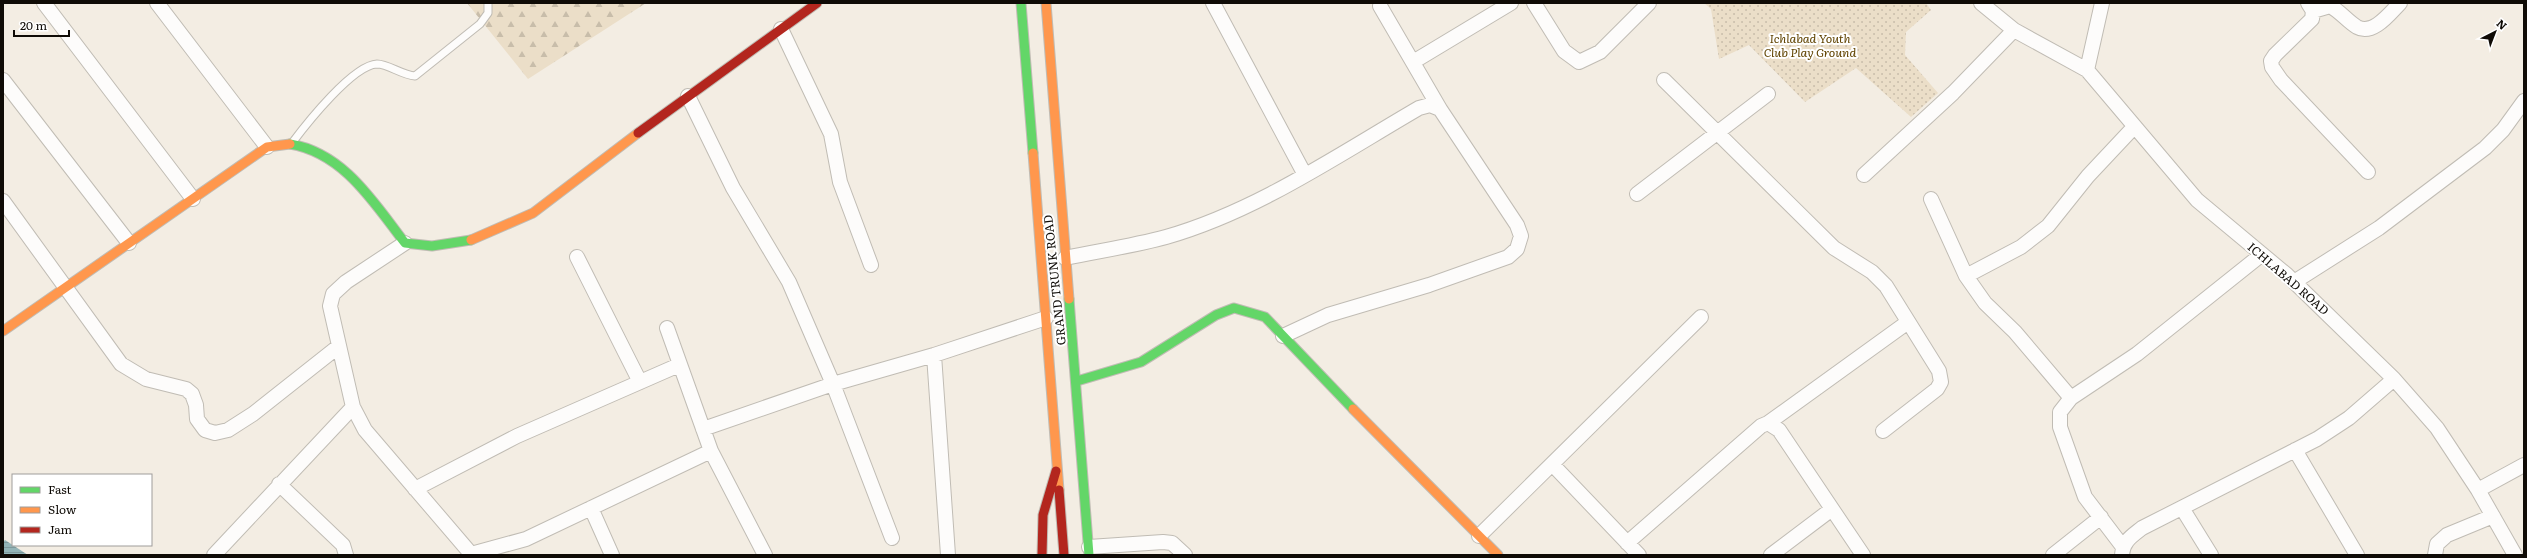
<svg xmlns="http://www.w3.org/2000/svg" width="2527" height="558" font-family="Literata,serif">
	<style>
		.forest { fill: url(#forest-firs) }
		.park { fill: url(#park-dots) }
		.water { fill: url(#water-rules) }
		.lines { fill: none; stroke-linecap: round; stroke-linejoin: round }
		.lane-casing { stroke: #c0bcb4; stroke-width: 9 }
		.street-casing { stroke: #c0bcb4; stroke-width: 16 }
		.fast-casing { stroke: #c0bcb4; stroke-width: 11 }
		.slow-casing { stroke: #c0bcb4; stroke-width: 11 }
		.jam-casing { stroke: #c0bcb4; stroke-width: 11 }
		.lane { stroke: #fdfcfb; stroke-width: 7 }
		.street { stroke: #fdfcfb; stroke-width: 14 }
		.fast { stroke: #63d668; stroke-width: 9 }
		.slow { stroke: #ff974d; stroke-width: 9 }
		.jam { stroke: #b3261e; stroke-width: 9 }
		.labels { text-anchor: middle; stroke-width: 4; stroke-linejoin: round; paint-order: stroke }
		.park-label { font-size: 12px; font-style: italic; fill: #604300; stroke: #fff }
		.street-label { font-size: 12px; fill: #0f0b06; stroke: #fff }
	</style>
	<defs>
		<pattern id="forest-firs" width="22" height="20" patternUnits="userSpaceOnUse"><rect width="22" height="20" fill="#ebdec8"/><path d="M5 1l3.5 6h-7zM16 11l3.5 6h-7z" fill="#c8bdaa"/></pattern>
		<pattern id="park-dots" width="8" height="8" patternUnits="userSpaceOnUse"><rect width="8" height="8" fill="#ebdec8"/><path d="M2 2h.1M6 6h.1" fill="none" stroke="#c8bdaa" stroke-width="1.8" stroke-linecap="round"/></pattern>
		<pattern id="water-rules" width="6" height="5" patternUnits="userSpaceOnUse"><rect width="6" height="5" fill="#93b4b7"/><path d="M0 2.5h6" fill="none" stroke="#7e999c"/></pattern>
	</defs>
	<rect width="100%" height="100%" fill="#f3ede3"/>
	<!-- forest -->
	<path class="forest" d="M467,3H646L528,79Z"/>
	<!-- park -->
	<path class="park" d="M1704,3H1926L1931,10L1906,32L1905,55L1938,93L1911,117L1856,68L1805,102L1749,45L1719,59L1711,9Z"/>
	<!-- water -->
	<path class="water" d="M5,540L28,555H3V542Z"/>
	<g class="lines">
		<!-- lane casing -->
		<g class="lane-casing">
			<path id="lane" d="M292,143C307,123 353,65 377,64C388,64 402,75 415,76L480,24L488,13V3"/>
		</g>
		<!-- street casing -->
		<g class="street-casing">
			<path id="street" d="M44,3L193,199
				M157,3L267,147
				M1213,3L1305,175
				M1534,3L1564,51L1579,62L1600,52L1649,3
				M1981,3L2014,30L2087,70
				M2102,3L2087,70L2197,200L2287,275L2394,379L2437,428L2478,490L2515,555
				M2308,3L2313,11L2312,19L2275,55L2271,61L2272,67L2281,80L2368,172
				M1380,6L1440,109
				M2313,11L2330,6C2340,11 2347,21 2357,27C2373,36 2390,13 2400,3
				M781,29L831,134L840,182L871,265
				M1413,62L1511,3
				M3,80L129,243
				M1664,80L1834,248L1872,272L1886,286L1939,371L1941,382L1937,389L1883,431
				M688,96L733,188L789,282L833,384L892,538
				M1864,175L1953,93L2014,30
				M1637,194L1768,94
				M1931,199L1966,276L1985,303L2015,332L2071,398
				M3,201L121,364L146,379L186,389L192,394L196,405L197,419L205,430L215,433L228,430L253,414L339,346
				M405,243L346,282L333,294L330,306L353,407L365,430L472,555
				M577,257L640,382
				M1065,258C1098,251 1133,246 1166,237C1257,211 1338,155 1419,108L1430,105L1440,109L1517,225L1521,236L1517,249L1508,257L1429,285L1328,315L1283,336
				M1966,276L2021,247L2048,226L2088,176L2134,127
				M2294,282L2379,228L2485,148L2503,130L2524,101
				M667,328L711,451L765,555
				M934,355L948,555
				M1768,423L1908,322
				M703,429L833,384L934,355L1046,318
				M2295,450L2357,555
				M1552,464L1639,555
				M279,484L343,545L346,555
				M415,489L517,436L679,365
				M2478,490L2524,465
				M591,508L612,555
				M2182,508L2211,555
				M1479,536L1701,317
				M1627,543L1761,426L1768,423L1779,430L1863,555
				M1089,547L1163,542L1172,543L1185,555
				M2123,547L2085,497L2060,427V412L2071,398L2137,354L2261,255
				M471,554L526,539L711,451
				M214,555L353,407
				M1771,555L1832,509
				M2053,555L2101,517
				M2122,555C2123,541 2132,536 2142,528L2317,439L2349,418L2394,379
				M2435,555L2437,544L2447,535L2493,516"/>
		</g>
		<!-- fast casing -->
		<g class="fast-casing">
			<path id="fast" d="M1021,3L1033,153
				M290,144C344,153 374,203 405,243L432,246L471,240
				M1069,299L1089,555
				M1077,381L1141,362L1216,315L1234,308L1265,317L1353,409"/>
		</g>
		<!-- slow casing -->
		<g class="slow-casing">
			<path id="slow" d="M1046,3L1069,299
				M1033,153L1059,490
				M471,240L533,213L638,133
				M3,331L267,147L290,144
				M1353,409L1498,555"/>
		</g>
		<!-- jam casing -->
		<g class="jam-casing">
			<path id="jam" d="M638,133L817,3
				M1059,490L1064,555
				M1042,555L1043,515L1056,471"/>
		</g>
		<!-- lane -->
		<use href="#lane" class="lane"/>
		<!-- street -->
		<use href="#street" class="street"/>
		<!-- fast -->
		<use href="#fast" class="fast"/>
		<!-- slow -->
		<use href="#slow" class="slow"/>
		<!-- jam -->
		<use href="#jam" class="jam"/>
	</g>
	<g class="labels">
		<!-- park labels -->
		<g class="park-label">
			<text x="1810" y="43">Ichlabad Youth<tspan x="1810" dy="14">Club Play Ground</tspan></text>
		</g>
		<!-- street labels -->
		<g class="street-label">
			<text transform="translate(2288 279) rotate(41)" y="4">ICHLABAD ROAD</text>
			<text transform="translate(1055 280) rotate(-96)" y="4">GRAND TRUNK ROAD</text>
		</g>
	</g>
	<!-- border -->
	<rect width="2527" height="558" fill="none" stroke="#0f0b06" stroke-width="8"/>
	<!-- legend -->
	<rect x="12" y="474" width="140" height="72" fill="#ffffff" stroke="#9f9d9b"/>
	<rect x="20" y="487" width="20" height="6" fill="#63d668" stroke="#9f9d9b"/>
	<text x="48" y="494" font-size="12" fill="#0f0b06">Fast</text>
	<rect x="20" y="507" width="20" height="6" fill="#ff974d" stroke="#9f9d9b"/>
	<text x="48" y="514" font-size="12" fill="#0f0b06">Slow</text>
	<rect x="20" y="527" width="20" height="6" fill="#b3261e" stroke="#9f9d9b"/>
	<text x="48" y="534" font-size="12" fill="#0f0b06">Jam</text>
	<!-- north arrow -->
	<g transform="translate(2495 32) rotate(42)" stroke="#ffffff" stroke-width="3" paint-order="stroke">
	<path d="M0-3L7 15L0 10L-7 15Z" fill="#0f0b06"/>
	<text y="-6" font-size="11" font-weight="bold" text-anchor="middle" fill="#0f0b06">N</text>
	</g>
	<!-- scale -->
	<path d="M14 30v6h55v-6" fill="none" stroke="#0f0b06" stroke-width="2"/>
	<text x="20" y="30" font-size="12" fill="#0f0b06" stroke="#ffffff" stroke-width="3" paint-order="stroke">20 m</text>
</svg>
